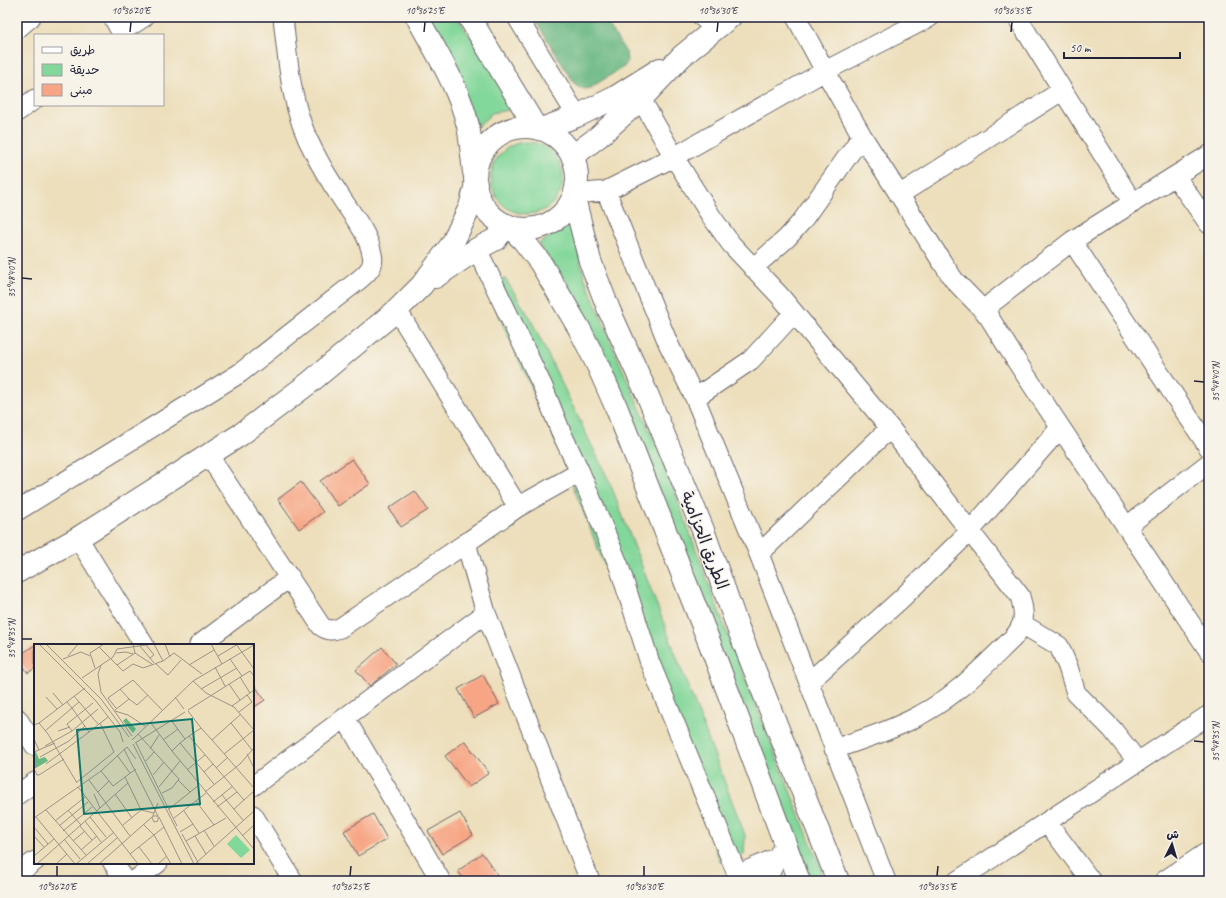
<svg xmlns="http://www.w3.org/2000/svg" width="1226" height="898" font-family="Caveat,'Playpen Sans Arabic',sans-serif">
	<style>
		.green { fill: #82d79a; stroke: #527c6a }
		.forest { fill: #69b882; stroke: #466d5e }
		.building { fill: #f7a584 }
		.lines { fill: none; stroke-linecap: round; stroke-linejoin: round }
		.minor-casing { stroke: #696468; stroke-width: 21 }
		.tertiary-casing { stroke: #696468; stroke-width: 24 }
		.secondary-casing { stroke: #696468; stroke-width: 24 }
		.trunk-casing { stroke: #696468; stroke-width: 24 }
		.minor { stroke: #fff; stroke-width: 19 }
		.tertiary { stroke: #fff; stroke-width: 22 }
		.secondary { stroke: #fff; stroke-width: 22 }
		.trunk { stroke: #fff; stroke-width: 22 }
		.ticks { fill: none; stroke: #22223b; stroke-width: 1.5 }
		.labels { text-anchor: middle; stroke-width: 3; stroke-linejoin: round; paint-order: stroke }
		.street-label { font-size: 17px; fill: #22223b; stroke: #f7f3e8 }
		.inset-road { fill: none; stroke: #9c9388; stroke-width: 1 }
		.view { fill: #0f766e; fill-opacity: 0.15; stroke: #0f766e; stroke-width: 2 }
		.inset-edge { fill: none; stroke: #22223b; stroke-width: 2 }
		.neatline { fill: none; stroke: #22223b; stroke-width: 1.5 }
		.ticks-label { font-size: 10px; text-anchor: middle; fill: #22223b }
	</style>
	<rect width="100%" height="100%" fill="#f7f3e8"/>
	<filter id="ink" filterUnits="userSpaceOnUse"><feTurbulence type="fractalNoise" baseFrequency=".025" numOctaves="2"/><feDisplacementMap in="SourceGraphic" scale="8" xChannelSelector="R" yChannelSelector="G"/><feConvolveMatrix kernelMatrix="1 2 1 2 8 2 1 2 1" color-interpolation-filters="sRGB"/></filter>
	<filter id="wash" filterUnits="userSpaceOnUse"><feTurbulence type="fractalNoise" baseFrequency=".012" numOctaves="4" result="noise"/><feDisplacementMap in="SourceGraphic" scale="16" xChannelSelector="R" yChannelSelector="G"/><feGaussianBlur stdDeviation="0.9" result="paint"/><feColorMatrix in="noise" values="0 0 0 0 0 0 0 0 0 0 0 0 0 0 0 0 0 1.4 0 .05"/><feComposite in="paint" operator="in"/></filter>
	<g filter="url(#wash)">
		<rect width="100%" height="100%" fill="#eddfbc"/>
		<!-- green -->
		<path class="green" d="M427,17H457L518,108L492,113L477,127Z
			M491 178a36 36 0 1 1 72 0a36 36 0 1 1-72 0Z
			M571,224L584,276L615,352L662,458L727,633L826,881H812L605,361L569,286L538,244Z
			M478,269L506,280L529,316L610,483L745,835L744,855L720,861L643,661L551,431Z"/>
		<!-- forest -->
		<path class="forest" d="M533,17H603L626,52L627,62L625,66L590,88C583,90 580,88 574,83Z"/>
		<g id="blocks">
			<!-- building -->
			<path class="building" d="M352,459L370,484L338,506L320,481Z
				M301,482L323,512L299,529L278,499Z
				M415,491L428,510L401,527L389,508Z
				M35,645V668L28,673L17,657Z
				M382,647L396,664L370,686L356,670Z
				M483,675L499,704L474,718L458,689Z
				M253,683L265,700L253,708Z
				M465,741L489,773L469,787L445,756Z
				M460,813L473,835L442,854L428,831Z
				M373,814L387,839L358,856L344,831Z
				M482,853L497,874L487,881H465L458,871Z"/>
		</g>
	</g>
	<g filter="url(#ink)">
		<use href="#blocks" fill-opacity="0" stroke="#696468" stroke-width="1"/>
		<g class="lines">
			<!-- minor casing -->
			<g class="minor-casing">
				<path id="minor" d="M113,17L121,32L144,17
					M517,17L577,116
					M702,17L716,28
					M796,17L825,71L862,136L942,262L954,280L984,311
					M1017,17L1133,203
					M17,29L31,17
					M641,99L674,157L711,216L731,244L780,296L890,428L1020,596C1025,614 1026,624 1012,639C984,666 955,697 920,715C893,730 863,739 834,749
					M17,112L35,99
					M1209,155L1175,176L1209,224
					M1175,176L1072,241L1209,448
					M606,191L668,343L695,398L759,554L886,881
					M575,194L606,191L674,157L825,71L930,17
					M899,195L1063,90
					M1072,241L993,302L984,311L989,317L1017,362L1209,651
					M477,249L543,387L561,432L580,472L619,566L650,663L740,881
					M753,268L787,238L802,221L862,136
					M397,310L518,507
					M695,398L751,360L794,313
					M209,456L321,626C328,631 332,631 340,628L466,543
					M580,472L518,507L466,543L486,613L590,881
					M17,511L240,373L360,279C368,272 375,266 372,254C368,233 353,216 342,199C332,184 322,168 314,152C291,110 288,63 283,17
					M1126,527L1209,463
					M78,538L144,645
					M759,554L890,428
					M1022,624L1059,646L1068,667L1076,693L1112,729L1138,762
					M199,645L290,577
					M809,682L901,599L970,531L1060,428
					M17,718L35,746
					M345,718L441,881
					M253,786L486,613
					M17,795L35,782
					M253,815L293,881
					M1047,822L1091,881
					M113,863L126,881
					M1191,863L1202,881
					M17,874L35,861
					M737,875L778,857
					M134,881L158,863
					M766,881L780,852
					M957,881L1209,715
					M1164,881L1209,851"/>
			</g>
			<!-- tertiary casing -->
			<g class="tertiary-casing">
				<path id="tertiary" d="M435,277L477,249L496,239L507,225
					M17,572L78,538L240,435L309,383L397,310L422,285L452,244L470,207L476,184"/>
			</g>
			<!-- secondary casing -->
			<g class="secondary-casing">
				<path id="secondary" d="M541,129L577,116L614,98L660,69
					M573,156L598,137L641,99L682,56L730,17"/>
			</g>
			<!-- trunk casing -->
			<g class="trunk-casing">
				<path id="trunk" d="M417,17C436,52 459,87 468,126C471,141 472,157 474,172
					M469,17L536,128
					M475 178a51 51 0 1 1 102 0a51 51 0 1 1-102 0Z
					M574,198L590,261L609,310L647,394L703,530L738,628L838,881
					M510,227L523,240L540,262L580,330L598,366L617,409L710,644L799,881"/>
			</g>
			<!-- minor -->
			<use href="#minor" class="minor"/>
			<!-- tertiary -->
			<use href="#tertiary" class="tertiary"/>
			<!-- secondary -->
			<use href="#secondary" class="secondary"/>
			<!-- trunk -->
			<use href="#trunk" class="trunk"/>
		</g>
	</g>
	<!-- ticks -->
	<path class="ticks" d="M130,32L131,22M424,32L425,22M717,32L718,22M1011,32L1012,22M22,278L32,279M1194,381L1204,382M22,639H32M1194,741L1204,742M57,876V866M350,876L351,866M644,876V866M937,876L938,866"/>
	<g class="labels">
		<!-- street labels -->
		<g class="street-label">
			<text transform="translate(705 540) rotate(69)" y="6">الطريق الحزامية</text>
		</g>
	</g>
	<!-- overview -->
	<g transform="translate(34 644)">
		<rect width="220" height="220" fill="#eddfbc"/>
		<path d="M202,191L216,206L207,214L193,200Z" fill="#82d79a"/>
		<path d="M92,74L102,85L99,89L89,77ZM2,108L5,115L11,113L14,117L0,125V109Z" fill="#69b882"/>
		<path class="inset-road" d="M5,0L62,57L86,88L89,98M12,0L67,55L95,93M99,0L101,9L118,20M120,0L129,17M131,0L136,13M177,0L188,20M202,0L220,25M112,1L120,11L116,14M106,2L120,19M65,3L89,27L99,20L109,24L129,17L140,9L168,30M82,9L92,8L99,10M34,12L44,0M184,12L204,0M29,15L47,8L56,12M196,15L208,32M122,20L134,31L147,16M67,21L64,30L67,48L98,92M83,21L101,9M155,21L180,6M181,23L191,42M61,24L56,9L70,0M206,33L216,49M48,34L79,13L83,5L119,0M159,37L172,49L200,63L220,86M195,40L206,56M167,45L203,24M19,49L29,61M40,52L64,80M12,53L23,65M141,53L150,65M95,55L103,61L114,51M45,58L38,64L55,88L74,73M198,62L220,46M82,64L74,54L99,36L128,66M81,66L95,55L86,45M154,66L216,27L220,32M81,67L94,71L111,82M154,67L167,84M205,68L218,58L213,51M207,70L178,96L220,144M137,76L151,95M5,79L51,44M117,79L138,107M197,79L218,106M0,81L5,79L14,90L43,139M11,87L38,64L33,58M24,87L36,83M38,87L33,80L59,59M104,90L145,135L138,144L128,149M155,92L146,99L180,140M0,95L5,106M98,96L159,37L220,1M129,96L144,85M178,96L167,84L155,92L210,156M101,99L151,68M102,99L143,182M146,99L138,107L220,205M99,100L160,220M11,102L38,87L64,65M93,103L102,115M90,105L124,172M116,105L125,91M0,108L21,99M190,110L220,86M213,110L220,124M83,111L96,129M6,113L35,97L51,82M112,117L120,108M12,120L55,88M182,124L193,114M0,125L3,131H5L30,115M153,126L171,111M67,127L79,142L91,133M170,128L179,120M119,131L130,118M55,136L96,192M144,136L156,148M43,138L80,108L66,79M44,143L104,220M125,143L146,117M64,148L75,137M171,148L206,120L220,104M60,150L66,164M81,150L98,174M188,151L209,176M162,157L180,181M179,158L199,142M183,163L203,148M135,165L165,141M200,165L220,147M12,166L52,211M34,166L47,181M107,166L120,169M150,167L165,189M119,172H124V177L120,178L118,174L124,159M2,173L41,220M56,173L72,193M125,173L148,220M0,174L67,127L93,103M140,174L172,149M21,177L51,153M51,177L67,198M89,181L107,166L91,133L102,125M110,181L120,191L137,220M25,182L54,158M46,182L58,196M0,183L14,200M170,186L180,202M29,187L58,163M146,188L159,180M148,190L165,220M0,192L10,203M161,192L172,210M208,192L220,181M30,195L46,215M39,197L51,187M152,197L192,174M105,203L118,220M47,206L63,192M96,210L130,183M0,212L20,195M162,219L220,167M3,220L94,139M22,220L33,210M42,220L79,189M53,220L83,194M65,220L118,173M124,220L133,212"/>
		<path class="view" d="M158,75L166,160L50,170L43,86Z"/>
		<rect width="220" height="220" class="inset-edge"/>
	</g>
	<!-- margin -->
	<rect width="1226" height="898" fill="none" stroke="#f7f3e8" stroke-width="44"/>
	<!-- legend -->
	<rect x="34" y="34" width="130" height="72" fill="#f7f3e8" stroke="#a29fa3"/>
	<rect x="42" y="47" width="20" height="6" fill="#ffffff" stroke="#a29fa3"/>
	<text x="70" y="54" font-size="12" fill="#22223b">طريق</text>
	<rect x="42" y="64" width="20" height="12" fill="#82d79a" stroke="#a29fa3"/>
	<text x="70" y="74" font-size="12" fill="#22223b">حديقة</text>
	<rect x="42" y="84" width="20" height="12" fill="#f7a584" stroke="#a29fa3"/>
	<text x="70" y="94" font-size="12" fill="#22223b">مبنى</text>
	<!-- north arrow -->
	<g transform="translate(1172 844) rotate(5)" stroke="#f7f3e8" stroke-width="3" paint-order="stroke">
	<path d="M0-3L7 15L0 10L-7 15Z" fill="#22223b"/>
	<text y="-6" font-size="11" font-weight="bold" text-anchor="middle" fill="#22223b">ش</text>
	</g>
	<!-- scale -->
	<path d="M1064 52v6h116v-6" fill="none" stroke="#22223b" stroke-width="2"/>
	<text x="1070" y="52" font-size="12" fill="#22223b" stroke="#f7f3e8" stroke-width="3" paint-order="stroke">50 m</text>
	<rect x="22" y="22" width="1182" height="854" class="neatline"/>
	<g class="ticks-label">
		<text x="131" y="14">10°36'20"E</text>
		<text x="425" y="14">10°36'25"E</text>
		<text x="718" y="14">10°36'30"E</text>
		<text x="1012" y="14">10°36'35"E</text>
		<text transform="translate(11 278) rotate(-90)" y="4">35°48'40"N</text>
		<text transform="translate(1215 382) rotate(-90)" y="4">35°48'40"N</text>
		<text transform="translate(11 639) rotate(-90)" y="4">35°48'35"N</text>
		<text transform="translate(1215 742) rotate(-90)" y="4">35°48'35"N</text>
		<text x="57" y="890">10°36'20"E</text>
		<text x="350" y="890">10°36'25"E</text>
		<text x="644" y="890">10°36'30"E</text>
		<text x="937" y="890">10°36'35"E</text>
	</g>
</svg>
